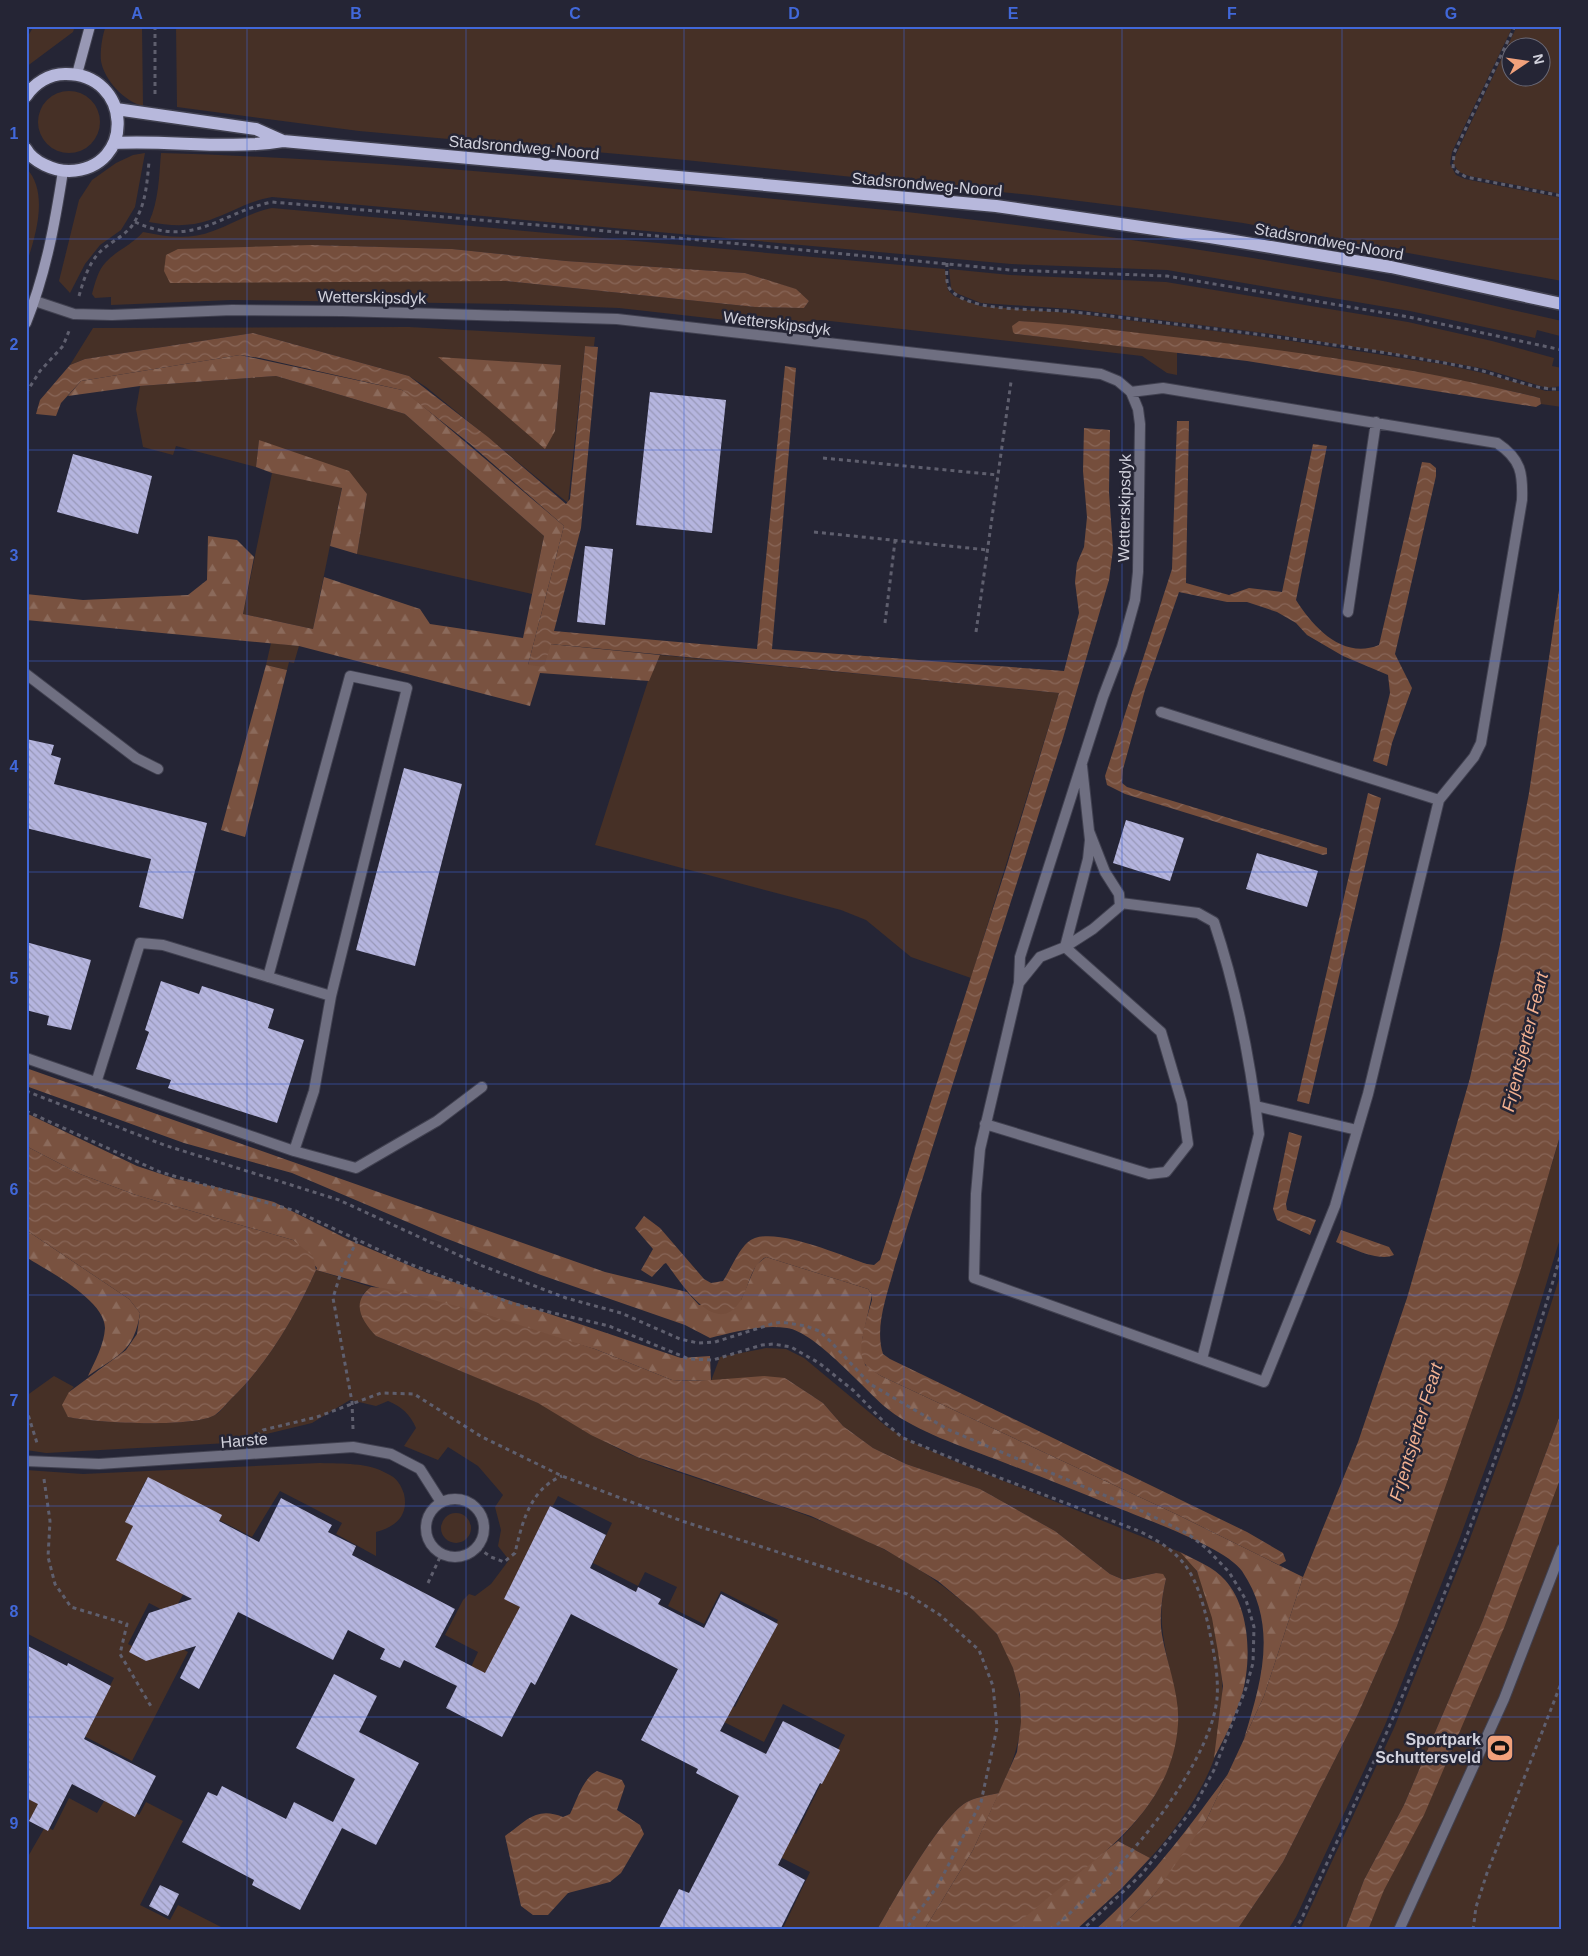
<svg xmlns="http://www.w3.org/2000/svg" width="1588" height="1956" font-family="Arial,sans-serif">
	<style>
		.grass { fill: #463026; fill-rule: evenodd }
		.forest { fill: url(#forest-firs) }
		.water { fill: url(#water-waves) }
		.building { fill: url(#building-back-hatch) }
		.lines { fill: none; stroke-linecap: round; stroke-linejoin: round }
		.lane-casing { stroke: #414150; stroke-width: 12 }
		.street-casing { stroke: #414150; stroke-width: 12 }
		.secondary-casing { stroke: #414150; stroke-width: 12 }
		.primary-casing { stroke: #414150; stroke-width: 15 }
		.path { stroke: #5f5f6e; stroke-width: 3; stroke-dasharray: 4 4; stroke-linecap: butt }
		.lane { stroke: #6f6f81; stroke-width: 10 }
		.street { stroke: #6f6f81; stroke-width: 10 }
		.secondary { stroke: #9898b4; stroke-width: 10 }
		.primary { stroke: #b7b8dc; stroke-width: 12 }
		.grid { fill: none; stroke: #4168d9; stroke-width: 1; stroke-opacity: 0.55 }
		.labels { text-anchor: middle; stroke-width: 5; stroke-linejoin: round; paint-order: stroke }
		.street-label { font-size: 16px; fill: #d1d1dc; stroke: #252535 }
		.poi-label { font-size: 16px; font-weight: bold; fill: #d1d1dc; stroke: #252535; text-anchor: end }
		.water-label { font-size: 18px; font-style: italic; fill: #f3b191; stroke: #252535 }
		.neatline { fill: none; stroke: #4168d9; stroke-width: 2 }
		.grid-label { font-size: 16px; text-anchor: middle; font-weight: bold; fill: #4168d9 }
	</style>
	<defs>
		<pattern id="forest-firs" width="22" height="20" patternUnits="userSpaceOnUse" patternTransform="scale(1.25)"><rect width="22" height="20" fill="#795240"/><path d="M5 1l3.5 6h-7zM16 11l3.5 6h-7z" fill="#8b6a5b"/></pattern>
		<pattern id="water-waves" width="16" height="10" patternUnits="userSpaceOnUse" patternTransform="scale(1.25)"><rect width="16" height="10" fill="#754e3c"/><path d="M0 5q4-4 8 0t8 0" fill="none" stroke="#886658"/></pattern>
		<pattern id="building-back-hatch" width="6" height="6" patternUnits="userSpaceOnUse" patternTransform="scale(1.25)"><rect width="6" height="6" fill="#b5b5df"/><path d="M-1 5l2 2M0 0l6 6M5-1l2 2" fill="none" stroke="#9898b8"/></pattern>
	</defs>
	<rect width="100%" height="100%" fill="#252535"/>
	<!-- grass -->
	<path class="grass" d="M34,26H75L73,32L26,67V39Z
		M106,26H142L143,106C125,102 104,80 101,61C100,52 102,35 106,26Z
		M176,26H1513L1452,152L1450,164L1456,175L1465,179L1562,198V281L1243,223L1144,209L1031,195L675,159L359,131L177,107Z
		M1517,26H1562V194L1469,176L1459,172L1453,163L1456,154ZM1510,48H1540V78H1510Z
		M38 122a31 31 0 1 1 62 0a31 31 0 1 1-62 0Z
		M145,153L135,207L121,230L100,245L85,264L70,293L59,281L79,200L92,180L116,163L133,155Z
		M161,153C410,160 659,188 907,212C1052,229 1197,247 1340,273C1415,286 1488,305 1562,321L1560,336L1537,330L1535,338L1410,311L1167,270L1011,264L272,197C249,201 232,212 210,220C190,227 170,226 149,222C159,200 159,176 161,153Z
		M26,168C50,192 35,238 26,265Z
		M272,208L945,269L948,290L954,296L980,306L1071,313L1272,338L1442,364L1483,373L1546,391H1562V407L1541,404L1540,398C1488,385 1436,376 1383,367C1266,347 1148,334 1029,322L1019,321L1015,334L1177,352V375L1167,373L1142,356L821,320L771,325L619,308L511,304L231,300L111,305V297L95,298L92,294C95,283 98,270 106,262C117,250 132,245 143,232C167,237 190,240 213,231C233,224 251,212 272,208ZM311,245L452,249L566,261L745,273L795,289L809,301L804,308L755,307L505,281L393,280Z
		M949,269L1010,275L1166,282L1408,322L1492,341L1554,358L1552,366L1562,368V386L1547,388L1485,369L1442,361L1273,334L1071,309L981,303L956,293L951,288Z
		M409,327L595,337L594,346H585L568,503L426,387L409,376L253,333L85,359L70,365L93,328ZM439,358L561,365L555,431Z
		M276,376L405,414L544,536L532,594L357,554L367,494L259,440L256,467L176,446L173,455L143,447L136,409L140,386Z
		M272,473L342,487L313,629L243,614Z
		M271,643L299,646L294,663L289,662L287,670L266,665Z
		M660,655L1059,693L971,978L911,957L866,920L841,910L595,845L648,681Z
		M1562,1129V1232L1513,1393L1459,1540L1385,1725L1296,1917L1288,1930H1237L1283,1862L1358,1714L1397,1626L1552,1164Z
		M1562,1269V1410L1483,1620L1404,1805L1364,1880L1345,1930H1300L1394,1728L1468,1544L1522,1397Z
		M316,1270L371,1287L363,1294L376,1336C429,1359 483,1379 536,1402C572,1418 602,1444 639,1458C747,1499 867,1522 958,1598C971,1608 986,1619 996,1633C1013,1655 1023,1696 1021,1723C1019,1749 1009,1770 999,1793C990,1795 978,1797 969,1801C942,1813 893,1902 877,1930H782L810,1872L760,1847L772,1823L796,1834L845,1735L783,1704L764,1742L712,1716L720,1700L735,1707L778,1620L721,1591L704,1624L668,1606L677,1587L645,1572L638,1586L593,1563L612,1523L558,1496L509,1593L524,1601L487,1676L471,1667L478,1652L445,1635L463,1600L469,1594L475,1596L491,1584L509,1560L498,1546L501,1530L495,1507L503,1495L478,1466L448,1447L438,1460L404,1446L416,1428C410,1414 402,1407 388,1401L376,1406L350,1400L312,1423L229,1443L46,1453L26,1450V1396L54,1376L74,1387L69,1392L68,1417C94,1423 194,1428 215,1415C221,1412 226,1404 231,1399C268,1363 295,1317 316,1270Z
		M766,1348L786,1349L804,1358L887,1427L912,1442L952,1460L1180,1552C1185,1558 1194,1565 1197,1572C1221,1617 1231,1711 1214,1759C1203,1791 1173,1834 1150,1858L1118,1841C1160,1798 1185,1754 1174,1692C1167,1650 1155,1623 1166,1579L1156,1573L1124,1580L1110,1574L1055,1531L980,1489L906,1464L873,1448L843,1426L823,1403L785,1378L711,1381L720,1357Z
		M1562,1441V1930H1355Z
		M320,1463C343,1464 367,1462 388,1474C397,1478 401,1485 404,1494C409,1516 395,1527 376,1532V1556L336,1534L342,1523L280,1491L252,1537L145,1482L129,1514L145,1523L187,1587L172,1615L149,1603L128,1644L148,1655L158,1636L188,1652L132,1761L84,1736L114,1678L26,1633V1470L83,1474Z
		M441 1528a15 15 0 1 1 30 0a15 15 0 1 1-30 0Z
		M26,1790L43,1798L26,1829Z
		M69,1798L97,1813L106,1798L139,1815L146,1802L183,1821L140,1905L170,1920L178,1905L221,1927L220,1930H26V1860L45,1827L53,1830Z"/>
	<!-- forest -->
	<path class="forest" d="M240,355L402,390L411,396L564,526L528,665L550,644L660,655L649,681L540,673L530,706L299,646L26,620V594L83,600L188,595L207,580L208,536L237,540L254,557L243,614L313,629L324,577L420,609L430,624L523,638L544,536L405,414L276,376L140,386L68,396L81,381Z
		M438,357L561,365L555,431L545,449Z
		M259,440L349,471L367,494L357,554L330,546L342,488L272,473L256,467Z
		M266,665L287,670L245,837L221,830Z
		M26,1068L605,1272L687,1292L699,1305L741,1300L756,1265L766,1257L868,1289L872,1295L862,1340L865,1365L881,1376L1178,1515L1303,1577L1264,1696L1244,1739C1261,1682 1279,1626 1242,1571C1224,1546 1141,1518 1111,1505C1072,1489 1034,1474 995,1459C963,1447 916,1431 889,1410C865,1391 816,1332 787,1328C762,1324 735,1332 710,1338L685,1325L541,1275L445,1238L292,1173L184,1143L26,1086Z
		M26,1113L137,1166L176,1179L216,1187L274,1202L347,1239L427,1273L681,1358L710,1356L711,1381L672,1380L595,1349L316,1270L317,1268L293,1240L136,1195L80,1174L26,1146Z
		M26,1230L129,1299L140,1313C134,1352 118,1355 88,1376C95,1361 104,1345 105,1328C105,1300 48,1271 26,1257Z
		M1180,1552C1195,1560 1214,1567 1225,1580C1251,1609 1252,1663 1241,1698C1234,1719 1224,1739 1214,1758L1223,1686L1218,1652L1212,1618L1197,1571Z
		M1228,1774L1206,1821L1183,1857L1153,1896L1117,1930H1095C1147,1884 1187,1830 1228,1774Z
		M999,1793L973,1850L924,1930H877C893,1902 942,1813 969,1801C978,1797 990,1795 999,1793Z
		M1118,1841L1150,1858L1121,1889L1076,1930H1006Z"/>
	<!-- water -->
	<path class="water" d="M311,245L452,249L566,261L745,273L796,289L809,301L804,308L755,307L505,281L170,283L164,271L166,255L178,249Z
		M1019,321C1082,325 1145,334 1208,341C1319,355 1431,371 1540,398L1541,404L1536,407L1247,361L1015,334L1013,332L1012,326Z
		M253,333L409,376L488,437L566,504L570,499L585,346L598,347L581,528L554,631L757,649L785,366L796,368L772,649L1064,671L1079,613L1075,582L1077,563L1084,547L1087,517L1083,471L1084,428L1110,430L1109,492L1113,549L1109,580L1063,738L895,1265C888,1293 874,1326 883,1354L890,1359L1247,1532L1283,1553L1286,1561L1279,1565L1178,1515L881,1376C876,1373 868,1369 865,1364C855,1351 868,1315 872,1300V1295L868,1289L766,1257C750,1266 750,1285 741,1300C716,1341 681,1282 666,1263L664,1264L652,1277L641,1270L653,1249L635,1228L644,1216L660,1228L704,1279L711,1283L723,1281C731,1269 737,1252 748,1242C769,1223 842,1256 867,1264L874,1265L880,1260L1007,865L1059,693L551,644L544,667L528,665L564,526L469,443L402,390L260,358L240,355L81,381L61,403L56,416L36,414L40,400L70,365L85,359Z
		M1177,421H1189L1186,583L1229,595L1249,588L1282,592L1313,444L1327,446L1296,600C1313,627 1343,660 1379,645L1422,462L1430,463L1436,468V476L1395,654L1412,688L1392,743L1387,766L1373,761L1390,693L1388,675L1343,656L1307,635L1296,623L1277,612L1247,602H1227L1179,592L1145,690L1123,769L1122,783L1127,787L1327,848V854L1323,855L1125,794L1107,785L1105,776L1172,569Z
		M1562,570V1129L1520,1272L1397,1626L1358,1714L1283,1862L1237,1930H1117L1153,1896L1206,1821L1264,1696L1303,1577L1358,1442L1407,1298L1470,1078L1501,940L1529,793Z
		M1368,793L1381,798L1309,1104L1297,1101Z
		M1289,1132L1302,1136L1286,1204L1287,1210L1316,1220L1310,1235L1277,1220L1273,1209Z
		M26,1146L80,1174L136,1195L293,1240L313,1256L316,1270C295,1317 268,1363 231,1399C226,1404 221,1411 215,1415C194,1428 94,1423 68,1417L62,1405L69,1392L126,1350L137,1334L140,1313L129,1299L26,1230Z
		M1341,1230L1389,1247L1394,1255C1379,1262 1351,1248 1336,1242Z
		M371,1287L383,1288L415,1295L479,1312L595,1349L672,1380L699,1381L764,1376L785,1378L823,1403L843,1426L873,1448L906,1464L980,1489L1055,1531L1110,1574L1124,1580L1156,1573L1163,1574L1166,1579C1162,1596 1159,1618 1162,1635C1167,1664 1180,1695 1178,1724C1173,1802 1112,1848 1055,1892C1041,1903 1022,1922 1007,1929C1000,1932 937,1930 924,1930L973,1850L1017,1752L1021,1722L1020,1694L1013,1668L997,1634L974,1611L938,1581L884,1549L811,1516L637,1457L591,1435L538,1403L376,1336C362,1321 350,1303 371,1287Z
		M1562,1410V1474L1504,1628L1424,1815L1384,1890L1368,1930H1345L1364,1880L1404,1805L1483,1620Z
		M597,1771L622,1780L625,1786L617,1810L640,1825L644,1834L621,1873L610,1882L568,1893L548,1915H533L521,1906L505,1836C526,1821 536,1806 563,1817L570,1814C577,1800 583,1778 597,1771Z"/>
	<!-- building -->
	<path class="building" d="M650,392L726,400L712,533L636,525Z
		M73,454L152,476L138,534L57,512Z
		M585,546L613,549L605,625L577,622Z
		M26,739L54,745L51,755L61,758L54,784L207,823L183,919L139,907L151,859L26,828Z
		M404,768L462,784L415,966L356,950Z
		M1126,820L1184,838L1170,881L1113,863Z
		M1257,853L1318,871L1307,907L1246,889Z
		M26,942L91,960L71,1030L47,1025L49,1016L26,1010Z
		M161,981L199,994L202,986L274,1009L268,1028L304,1040L277,1123L168,1088L171,1080L136,1069L149,1032L145,1030Z
		M148,1477L222,1515L219,1521L259,1542L281,1498L332,1525L328,1532L356,1546L352,1555L455,1609L435,1647L485,1673L520,1607L504,1599L550,1506L606,1535L590,1568L636,1592L638,1587L661,1599L658,1604L704,1628L721,1594L778,1624L720,1731L766,1754L783,1721L840,1750L822,1784L820,1783L778,1865L805,1880L780,1930H658L679,1889L689,1893L739,1796L696,1773L698,1769L641,1740L678,1669L571,1614L535,1685L531,1682L502,1737L446,1708L457,1686L404,1660L400,1668L380,1659L385,1649L348,1630L333,1660L238,1612L199,1689L180,1678L196,1646L146,1661L129,1652L149,1613L192,1599L116,1560L133,1526L125,1522Z
		M26,1645L67,1666L68,1663L111,1686L84,1739L156,1776L135,1817L72,1784L48,1831L29,1821L38,1804L26,1798Z
		M334,1674L377,1696L359,1732L419,1763L376,1845L342,1828L300,1910L252,1885L254,1880L182,1842L208,1792L217,1796L222,1786L286,1819L294,1802L333,1822L355,1779L296,1748Z
		M160,1885L179,1894L168,1916L149,1906Z"/>
	<g class="lines">
		<!-- lane casing -->
		<g class="lane-casing">
			<path id="lane" d="M1163,388L1497,443C1521,459 1523,473 1522,500L1481,743L1474,757L1439,800L1368,1094L1335,1206L1264,1382L974,1278L976,1194L980,1149L1019,983L1020,957L1103,697L1122,647L1135,600L1138,572L1140,424L1138,409L1131,392Z
				M1348,612L1376,422
				M26,674L136,758L158,769
				M1161,712L1439,800
				M1121,903L1198,913L1214,922C1236,988 1251,1065 1259,1134L1202,1359
				M1065,947L1088,859L1090,840L1082,766
				M1019,983L1040,957L1065,947L1093,929L1120,906L1119,894L1105,872L1089,831
				M26,1058L294,1151L314,1091L331,996L407,688L350,676L268,977
				M96,1083L140,943L163,945L331,996
				M1256,1106L1357,1130
				M985,1124L1149,1174L1166,1172L1188,1144L1182,1103L1161,1032L1065,947
				M294,1151L356,1168L437,1121L482,1087
				M1399,1930L1504,1699L1562,1549"/>
		</g>
		<!-- street casing -->
		<g class="street-casing">
			<path id="street" d="M35,301L74,314L112,315L232,310L342,311L617,319L1101,374L1118,381L1131,392
				M26,1461L99,1464L353,1447L391,1454L420,1469L441,1502
				M426 1528a29 29 0 1 1 58 0a29 29 0 1 1-58 0Z"/>
		</g>
		<!-- secondary casing -->
		<g class="secondary-casing">
			<path id="secondary" d="M77,74L90,26
				M26,323C46,273 55,223 63,171"/>
		</g>
		<!-- primary casing -->
		<g class="primary-casing">
			<path id="primary" d="M26,96C35,83 49,74 65,74C132,73 137,169 69,171C54,171 33,162 26,149
				M116,109L256,129L283,141
				M115,143C171,140 228,150 283,141L996,206L1210,237L1391,267L1562,304"/>
		</g>
		<!-- path -->
		<path class="path" d="M155,26V96
			M1515,26L1454,153L1453,169L1466,177L1562,196
			M26,28L27,26
			M135,222C194,249 219,213 272,202L595,230L1010,270L1167,276L1409,317L1562,350
			M947,263C947,274 944,287 955,294C980,313 1042,308 1073,312C1107,315 1141,320 1175,324C1274,336 1373,349 1471,368C1492,372 1544,394 1562,388
			M79,296C84,279 89,261 103,249C114,240 128,234 135,221C146,203 147,182 149,162
			M26,393L40,371L63,346L69,331
			M823,458L998,475
			M814,532L988,550
			M885,623L895,541
			M976,632L1011,382
			M26,1091L164,1145L339,1200L480,1265L566,1298L621,1313L680,1339L698,1343L715,1342L772,1324L781,1322L806,1326L819,1331L830,1341L870,1384L949,1430L1144,1512L1188,1534L1206,1548L1229,1572L1246,1600L1254,1627L1253,1663L1246,1688L1214,1770L1194,1807L1142,1874L1082,1930
			M26,1111L160,1172L296,1211L407,1263L511,1303L609,1326L689,1359L713,1360L762,1345L773,1344L791,1347L819,1363L854,1391L884,1422L903,1438L987,1473L1139,1531C1186,1554 1196,1574 1208,1624C1213,1648 1219,1674 1217,1699C1214,1724 1202,1749 1190,1770C1154,1833 1105,1883 1051,1930
			M26,1408L37,1443
			M353,1429L352,1402L333,1298L341,1272L357,1241
			M257,1436L263,1430L317,1417L381,1393L414,1394L482,1437L562,1476L682,1521L907,1594L940,1615L979,1650L993,1686L997,1728L981,1802L937,1887L905,1930
			M44,1479L50,1521L48,1557L55,1584L71,1607L127,1624L120,1654L152,1708
			M478,1548L491,1557L504,1562L515,1553C522,1523 530,1489 562,1476
			M428,1583L441,1555
			M1294,1930L1301,1920C1330,1855 1361,1792 1389,1727C1456,1572 1516,1412 1562,1250
			M1473,1930L1476,1907L1487,1873L1562,1681"/>
		<!-- lane -->
		<use href="#lane" class="lane"/>
		<!-- street -->
		<use href="#street" class="street"/>
		<!-- secondary -->
		<use href="#secondary" class="secondary"/>
		<!-- primary -->
		<use href="#primary" class="primary"/>
	</g>
	<!-- grid -->
	<path class="grid" d="M247,26V1930M466,26V1930M684,26V1930M904,26V1930M1122,26V1930M1342,26V1930M26,239H1562M26,450H1562M26,661H1562M26,872H1562M26,1084H1562M26,1295H1562M26,1506H1562M26,1717H1562"/>
	<!-- icons -->
	<defs>
		<g id="stadium-square" transform="scale(1.4375)"><rect x="-9" y="-9" width="18" height="18" rx="4" fill="#f1a17b" stroke="#252535"/><path d="M0-5a6.5 5 0 1 0 0 10a6.5 5 0 1 0 0-10ZM-3.5-1.8h7v3.6h-7Z" fill="#111"/></g>
	</defs>
	<g fill-rule="evenodd">
		<use href="#stadium-square" x="1500" y="1748"/>
	</g>
	<g class="labels">
		<!-- street labels -->
		<g class="street-label">
			<text transform="translate(524 147) rotate(5)" y="6">Stadsrondweg-Noord</text>
			<text transform="translate(927 184) rotate(5)" y="6">Stadsrondweg-Noord</text>
			<text transform="translate(1329 241) rotate(10)" y="6">Stadsrondweg-Noord</text>
			<text transform="translate(372 297) rotate(1)" y="6">Wetterskipsdyk</text>
			<text transform="translate(777 323) rotate(7)" y="6">Wetterskipsdyk</text>
			<text transform="translate(1124 508) rotate(-89)" y="6">Wetterskipsdyk</text>
			<text transform="translate(244 1440) rotate(-5)" y="6">Harste</text>
		</g>
		<!-- poi labels -->
		<g class="poi-label">
			<text x="1481" y="1745">Sportpark<tspan x="1481" dy="18">Schuttersveld</tspan></text>
		</g>
		<!-- water labels -->
		<g class="water-label">
			<text transform="translate(1525 1042) rotate(-76)" y="6">Frjentsjerter Feart</text>
			<text transform="translate(1416 1432) rotate(-73)" y="6">Frjentsjerter Feart</text>
		</g>
	</g>
	<!-- border -->
	<rect width="1588" height="1956" fill="none" stroke="#252535" stroke-width="55"/>
	<!-- north arrow -->
	<g transform="translate(1526 62) rotate(77)"><circle r="24" fill="#252535" stroke="#6a6a78"/>
	<path d="M0-4L9 19L0 12L-9 19Z" fill="#f1a17b"/>
	<text y="-8" font-size="14" font-weight="bold" text-anchor="middle" fill="#d1d1dc">N</text>
	</g>
	<rect x="28" y="28" width="1532" height="1900" class="neatline"/>
	<g class="grid-label">
		<text x="137" y="19">A</text>
		<text x="356" y="19">B</text>
		<text x="575" y="19">C</text>
		<text x="794" y="19">D</text>
		<text x="1013" y="19">E</text>
		<text x="1232" y="19">F</text>
		<text x="1451" y="19">G</text>
		<text x="14" y="139">1</text>
		<text x="14" y="350">2</text>
		<text x="14" y="561">3</text>
		<text x="14" y="772">4</text>
		<text x="14" y="984">5</text>
		<text x="14" y="1195">6</text>
		<text x="14" y="1406">7</text>
		<text x="14" y="1617">8</text>
		<text x="14" y="1829">9</text>
	</g>
</svg>
